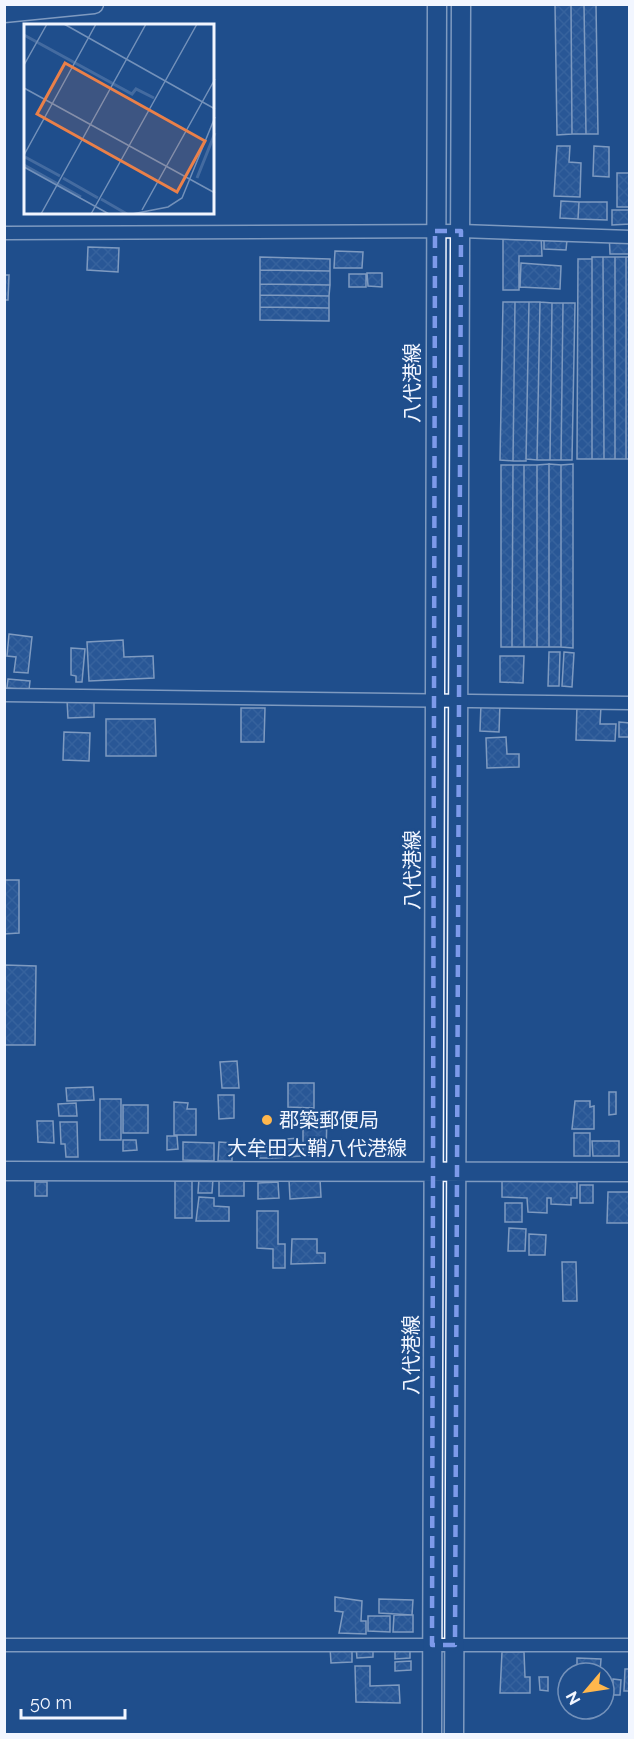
<svg xmlns="http://www.w3.org/2000/svg" width="634" height="1739" font-family="Raleway,'Noto Sans JP',sans-serif">
	<style>
		.building { fill: url(#building-cross-hatch); stroke: #f2f6ff; stroke-width: 1.5 }
		.lines { fill: none; stroke-linecap: round; stroke-linejoin: round }
		.minor-casing { stroke: #f2f6ff; stroke-width: 15 }
		.secondary-casing { stroke: #f2f6ff; stroke-width: 21 }
		.minor { stroke: #1f4e8c; stroke-width: 12 }
		.secondary { stroke: #1f4e8c; stroke-width: 18 }
		.marked { fill: none; stroke: #7d9aea; stroke-width: 4.5; stroke-dasharray: 12 8; stroke-linejoin: round }
		.poi-dot { fill: #ffb74d; stroke: #1f4e8c; stroke-width: 2 }
		.labels { text-anchor: middle; stroke-width: 4.5; stroke-linejoin: round; paint-order: stroke }
		.street-label { font-size: 20px; fill: #f2f6ff; stroke: #1f4e8c }
		.poi-label { font-size: 20px; fill: #f2f6ff; stroke: #1f4e8c; text-anchor: start }
		.inset-river { fill: none; stroke: #446ba0; stroke-width: 3 }
		.inset-road { fill: none; stroke: #7391ba; stroke-width: 1.5 }
		.view { fill: #ea8049; fill-opacity: 0.15; stroke: #ea8049; stroke-width: 3 }
		.inset-edge { fill: none; stroke: #f2f6ff; stroke-width: 3 }
	</style>
	<defs>
		<pattern id="building-cross-hatch" width="8" height="8" patternUnits="userSpaceOnUse" patternTransform="scale(1.5)"><rect width="8" height="8" fill="#3563a3"/><path d="M0 0l8 8M0 8l8-8" fill="none" stroke="#537ab1"/></pattern>
	</defs>
	<rect width="100%" height="100%" fill="#1f4e8c"/>
	<!-- building -->
	<path class="building" d="M555,4H571L572,134L557,135Z
		M571,4H584L586,134H572Z
		M584,4H596L598,134H586Z
		M557,146H570L569,162L581,163L580,197L554,196Z
		M594,146L609,147V177L593,176Z
		M617,173H630V207H617Z
		M561,201L579,202L578,219L560,218Z
		M579,202H607V220L578,219Z
		M612,210H630V224L612,225Z
		M609,232H630V254H610Z
		M503,235H541L542,256H519V290H503Z
		M544,239L567,240L566,250L544,249Z
		M88,247L119,248L118,272L87,270Z
		M335,251L363,252L362,268H334Z
		M260,257L330,259V271L260,270Z
		M592,257H603L604,459H592Z
		M603,257H615V459H604Z
		M615,257H626V459H615Z
		M626,257H630V459H626Z
		M578,259H592V459H577Z
		M521,263L561,266L560,289L520,287Z
		M260,270L330,271V285L260,284Z
		M367,273H382V287L368,286Z
		M349,274H366V287H349Z
		M4,275H9L8,300H4Z
		M260,284L330,285L329,296L260,295Z
		M260,295L329,296V308L260,307Z
		M503,302H515L513,461L500,460Z
		M515,302H529L526,461H513Z
		M529,302H540L537,460L526,459Z
		M540,302L552,303L550,460H537Z
		M552,303H563L561,460H550Z
		M563,303H575L572,460H561Z
		M260,307L329,308V321L260,320Z
		M549,464V647H537V465Z
		M549,464L561,465V647H549Z
		M573,464V648L561,647V465Z
		M501,465H513L512,647H501Z
		M513,465H524V647H512Z
		M524,465H537V647H524Z
		M9,634L32,637L28,673L14,672L16,657L7,656Z
		M123,640L124,657L153,656L154,678L89,681L87,642Z
		M71,648L85,649L82,682H76V676L71,675Z
		M549,652H560L559,686H548Z
		M564,652L574,653L572,687L562,686Z
		M500,656H524L523,683L500,682Z
		M8,679L30,681L29,690L7,688Z
		M94,699V717L68,718L67,700Z
		M481,703H500L499,732L480,731Z
		M577,705L601,706L600,724H616L615,741L576,740Z
		M241,708H265L264,742H241Z
		M106,719H155L156,756H106Z
		M619,722L630,723V737H619Z
		M64,732L90,733L89,761L63,760Z
		M506,737L507,754H519V767L487,768L486,738Z
		M4,880H19V933L4,934Z
		M5,965L36,966L35,1045H4Z
		M237,1061L239,1088H222L220,1062Z
		M288,1083H314V1108L288,1107Z
		M93,1087L94,1100L67,1101L66,1088Z
		M609,1092H616V1114L609,1115Z
		M218,1095H234V1118L219,1119Z
		M100,1099H121V1140H100Z
		M575,1101H590V1107L594,1106V1129H572Z
		M174,1102L188,1103L187,1109H196V1135H174Z
		M76,1103L77,1116H59L58,1104Z
		M123,1105H148V1133H123Z
		M303,1115H327L326,1155H303Z
		M37,1121H53L54,1143L38,1142Z
		M60,1122H77L78,1157H66L65,1144H61Z
		M574,1133H590V1156H574Z
		M167,1136H177L178,1149L167,1150Z
		M299,1138L300,1156L275,1158L274,1140Z
		M123,1140H136L137,1150L123,1151Z
		M592,1141H619V1156H593Z
		M183,1142L214,1143V1161L183,1160Z
		M219,1142L232,1143V1161H218Z
		M273,1146V1158H256V1147Z
		M199,1178L213,1179L212,1193H198Z
		M219,1178H244V1196H219Z
		M320,1179L321,1197L290,1199L289,1180Z
		M175,1181H192V1218H175Z
		M502,1181L577,1182V1198H571V1205L551,1204V1198H547V1213L528,1212L527,1198L502,1197Z
		M35,1182H47V1196H35Z
		M278,1182L279,1198L258,1199V1183Z
		M580,1185H593V1203H580Z
		M608,1192H629L630,1223H607Z
		M199,1197L214,1198V1206L229,1207V1221H196Z
		M505,1203H522V1222H505Z
		M257,1211H278V1244H285V1268H273V1249L257,1248Z
		M509,1228L526,1229L525,1251H508Z
		M529,1234L546,1235L545,1255H529Z
		M292,1239H317V1253H325V1263L291,1264Z
		M562,1262H576L577,1301H563Z
		M335,1597L362,1601L361,1621H366V1634L339,1633L343,1612L335,1611Z
		M379,1599L413,1600L412,1615L379,1613Z
		M394,1615H413V1632H393Z
		M368,1616H390V1632L368,1631Z
		M410,1645V1658L395,1659V1646Z
		M352,1646V1662L331,1663L330,1647Z
		M373,1646V1657L357,1658L356,1647Z
		M502,1652H524L525,1677H530V1693H500Z
		M577,1658L601,1659L600,1672L577,1673Z
		M411,1661V1670L395,1671V1662Z
		M355,1666H370V1686L399,1685L400,1703L356,1702Z
		M625,1669H630V1691H624Z
		M539,1677H548V1691L540,1690Z
		M613,1679L621,1680L620,1695H612Z"/>
	<g class="lines">
		<!-- minor casing -->
		<g class="minor-casing">
			<path id="minor" d="M4,233L461,231L630,237
				M4,695L630,703
				M4,1645H630"/>
		</g>
		<!-- secondary casing -->
		<g class="secondary-casing">
			<path id="secondary" d="M4,13L94,4
				M4,1171L630,1172
				M432,1734L437,4
				M454,1734L461,4"/>
		</g>
		<!-- minor -->
		<use href="#minor" class="minor"/>
		<!-- secondary -->
		<use href="#secondary" class="secondary"/>
	</g>
	<!-- marked area -->
	<path d="M0 0H634V1739H0ZM435,231H461L455,1645H432Z" fill="#1f4e8c" fill-opacity=".55" fill-rule="evenodd"/>
	<path class="marked" d="M435,231H461L455,1645H432Z"/>
	<!-- markers -->
	<circle class="poi-dot" cx="267" cy="1120" r="6"/>
	<g class="labels">
		<!-- street labels -->
		<g class="street-label">
			<text transform="translate(412 383) rotate(-90)" y="7">八代港線</text>
			<text transform="translate(412 870) rotate(-90)" y="7">八代港線</text>
			<text x="317" y="1155">大牟田大鞘八代港線</text>
			<text transform="translate(411 1355) rotate(-90)" y="7">八代港線</text>
		</g>
		<!-- poi labels -->
		<g class="poi-label">
			<text x="279" y="1127">郡築郵便局</text>
		</g>
	</g>
	<!-- overview -->
	<g transform="translate(24 24)">
		<rect width="190" height="190" fill="#1f4e8c"/>
		<path class="inset-river" d="M0,11L108,70L112,65L130,74M1,133L36,152M0,141L57,173M39,154L74,174M173,154L191,109M77,175L103,190"/>
		<path class="inset-road" d="M40,0L191,85M0,41L23,0M0,64L191,169M0,131L72,0M0,143L85,190M118,186L191,55M17,190L122,0M67,190L173,0M108,190L144,183L158,174L191,93"/>
		<path class="view" d="M41,39L181,117L153,168L13,90Z"/>
		<rect width="190" height="190" class="inset-edge"/>
	</g>
	<!-- border -->
	<rect width="634" height="1739" fill="none" stroke="#f2f6ff" stroke-width="12"/>
	<!-- north arrow -->
	<g transform="translate(586 1691) rotate(241)"><circle r="28" fill="#1f4e8c" stroke="#7391ba" stroke-width="1.5"/>
	<path d="M0-4.5L10 22L0 15L-10 22Z" fill="#ffb74d"/>
	<text y="-9" font-size="16" font-weight="bold" text-anchor="middle" fill="#f2f6ff">N</text>
	</g>
	<!-- scale -->
	<path d="M21 1709v9h104v-9" fill="none" stroke="#f2f6ff" stroke-width="3"/>
	<text x="30" y="1709" font-size="18" fill="#f2f6ff" stroke="#1f4e8c" stroke-width="4.5" paint-order="stroke">50 m</text>
</svg>
